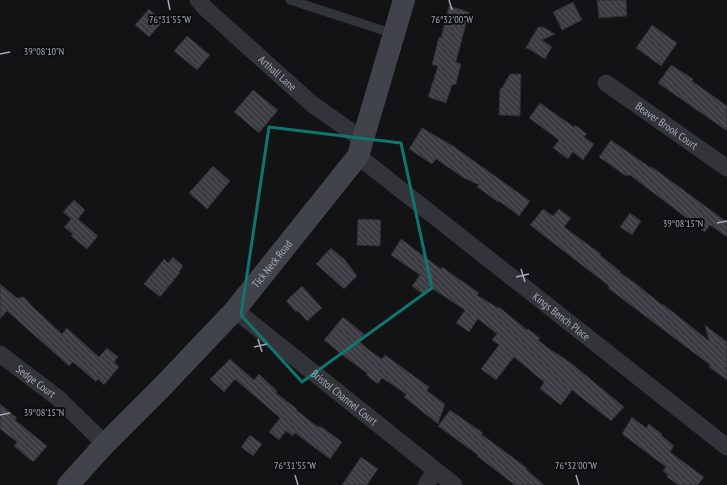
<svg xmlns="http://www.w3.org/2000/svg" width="727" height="485" font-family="'PT Sans Narrow',sans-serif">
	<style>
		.building { fill: url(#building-back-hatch); stroke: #2d2c30 }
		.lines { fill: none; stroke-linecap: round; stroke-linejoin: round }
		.lane { stroke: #33343a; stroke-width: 9 }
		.street { stroke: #33343a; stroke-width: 17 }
		.secondary { stroke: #41434a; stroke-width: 22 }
		.marked { fill: none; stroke: #0f766e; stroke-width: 3; stroke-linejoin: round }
		.ticks { fill: none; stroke: #a3a7b6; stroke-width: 1.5 }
		.labels { text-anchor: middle; stroke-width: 4; stroke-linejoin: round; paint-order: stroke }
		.street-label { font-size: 11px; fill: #a3a7b6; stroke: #0e0e0f }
		.ticks-label { font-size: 10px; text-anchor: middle; fill: #a3a7b6; stroke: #0e0e0f; stroke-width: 4; stroke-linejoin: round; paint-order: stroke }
	</style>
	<defs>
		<pattern id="building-back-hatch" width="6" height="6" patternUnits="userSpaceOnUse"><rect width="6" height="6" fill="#3c3c42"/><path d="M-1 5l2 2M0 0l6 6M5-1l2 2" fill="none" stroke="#55555b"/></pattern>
	</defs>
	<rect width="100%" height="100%" fill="#131214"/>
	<!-- building -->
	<path class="building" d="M597,0H626L627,16L599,18Z
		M573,2L582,20L562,30L553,12Z
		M449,6L469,12L456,62L461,64L456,84L452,85L446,103L428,97L438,66L432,65L439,37L441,38Z
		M149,9L163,21L149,37L135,25Z
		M652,25L677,43L661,66L636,48Z
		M538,27H543L555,34L542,40L552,47L545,59L527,48L525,49Z
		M187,36L210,55L197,70L174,51Z
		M671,65L693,79L692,81L727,106V131L658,83Z
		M510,74H521L520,116L499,115L500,88H502Z
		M253,90L278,110L259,133L234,112Z
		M540,103L574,127L575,125L587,134L584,137L594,144L583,160L573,152L568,159L553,148L559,140L529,118Z
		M422,128L453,146L530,201L519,216L499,201L498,202L477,187L479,185L464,178L436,159L432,164L409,149Z
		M611,140L651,168L652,167L727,222V237L710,225L705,232L630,175L626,176L599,157Z
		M213,166L230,181L207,209L189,193Z
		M74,200L85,210L78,219L98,236L87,249L71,236L73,234L64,227L71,219L63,212Z
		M543,209L553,216L559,209L571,218L564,227L601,254L600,255L621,272L620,273L634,282L662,305V304L673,312L709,341L705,325L727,342V380L709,367L710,365L608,288L609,286L530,225Z
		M630,213L641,221L632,235L620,227Z
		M358,219L381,220L380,246L357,245Z
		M401,239L441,269L442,267L479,293L477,295L498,308L499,307L527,330L528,329L540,338L538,340L548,348L571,363L624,407L611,421L572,390L561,405L540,389L544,382L514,357L496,380L481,369L499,345L492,340L497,334L478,319L469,332L456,323L465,310L430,287L424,295L412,286L420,275L391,255Z
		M331,248L345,260L357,276L344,289L316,264Z
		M173,257L183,266L179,272L180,273L178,275L160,297L144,284L164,259L168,263Z
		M0,284L17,298L24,297L32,306L62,334L67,328L99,357L107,348L118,357L114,362L119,367L104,385L98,379L96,382L73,362L69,366L7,311L0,319Z
		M302,286L322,308L307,321L298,311L296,312L286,301Z
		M343,317L364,334L359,341L369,350L382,359L385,355L429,387L427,391L445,404L438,424L404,397L406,394L382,378L378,384L366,375L367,373L346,358L324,340Z
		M230,359L254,380L259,374L277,391L276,393L297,409L296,410L318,427H322L342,442L330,459L295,433L293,436L286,431L279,440L269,432L280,418L236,380H234L224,392L210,379Z
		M0,404L17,418L15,420L47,446L33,462L14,446L17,442L0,429Z
		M450,410L483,433L481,434L527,468L526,469L544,485H515L477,456L478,455L438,426Z
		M632,417L646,428L649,424L662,434L661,435L674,446L670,452L704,477L698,485H678L667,477L668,475L663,471L666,467L622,434Z
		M250,435L262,444L253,456L241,447Z
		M361,457L378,469L367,485H342Z"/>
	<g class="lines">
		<!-- lane -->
		<path class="lane" d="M290,0L394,34"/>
		<!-- street -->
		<g class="street">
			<path id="s1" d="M198,0L205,8L312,104L363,140"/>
			<path id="s2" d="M606,83L727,168"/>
			<path id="s3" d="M358,156L727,447"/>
			<path id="s4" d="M235,310L454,485"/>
			<path id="s5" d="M0,354L58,398L105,444"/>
			<path d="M426,485L435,471"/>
		</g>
		<!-- secondary -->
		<path class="secondary" id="s6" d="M68,485L105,444L162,387L235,310L358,156L404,0"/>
	</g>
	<!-- marked area -->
	<path class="marked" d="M269,127L401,143L432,288L302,382L241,315Z"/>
	<!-- ticks -->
	<path class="ticks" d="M168,0L170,10M449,0L452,10M0,54L10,52M717,223L727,221M521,269L525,282M516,277L529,274M258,339L262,352M254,347L267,344M0,415L10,413M295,475L298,485M576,475L579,485"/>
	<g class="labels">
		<!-- street labels -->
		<g class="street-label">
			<text dy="4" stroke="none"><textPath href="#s1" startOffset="108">Arthall Lane</textPath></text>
			<text dy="4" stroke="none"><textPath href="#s2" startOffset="74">Beaver Brook Court</textPath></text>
			<text dy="4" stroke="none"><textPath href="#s6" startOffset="301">Tick Neck Road</textPath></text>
			<text dy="4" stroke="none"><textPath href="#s3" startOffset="259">Kings Bench Place</textPath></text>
			<text dy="4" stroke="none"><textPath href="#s5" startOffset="45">Sedge Court</textPath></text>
			<text dy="4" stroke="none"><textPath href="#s4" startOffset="140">Bristol Channel Court</textPath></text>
		</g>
	</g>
	<g class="ticks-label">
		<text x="170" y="23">76°31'55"W</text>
		<text x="452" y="23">76°32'00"W</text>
		<text x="44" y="55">39°08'10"N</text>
		<text x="683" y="227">39°08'15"N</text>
		<text x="44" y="416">39°08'15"N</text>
		<text x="295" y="469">76°31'55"W</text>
		<text x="576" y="469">76°32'00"W</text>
	</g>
</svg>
